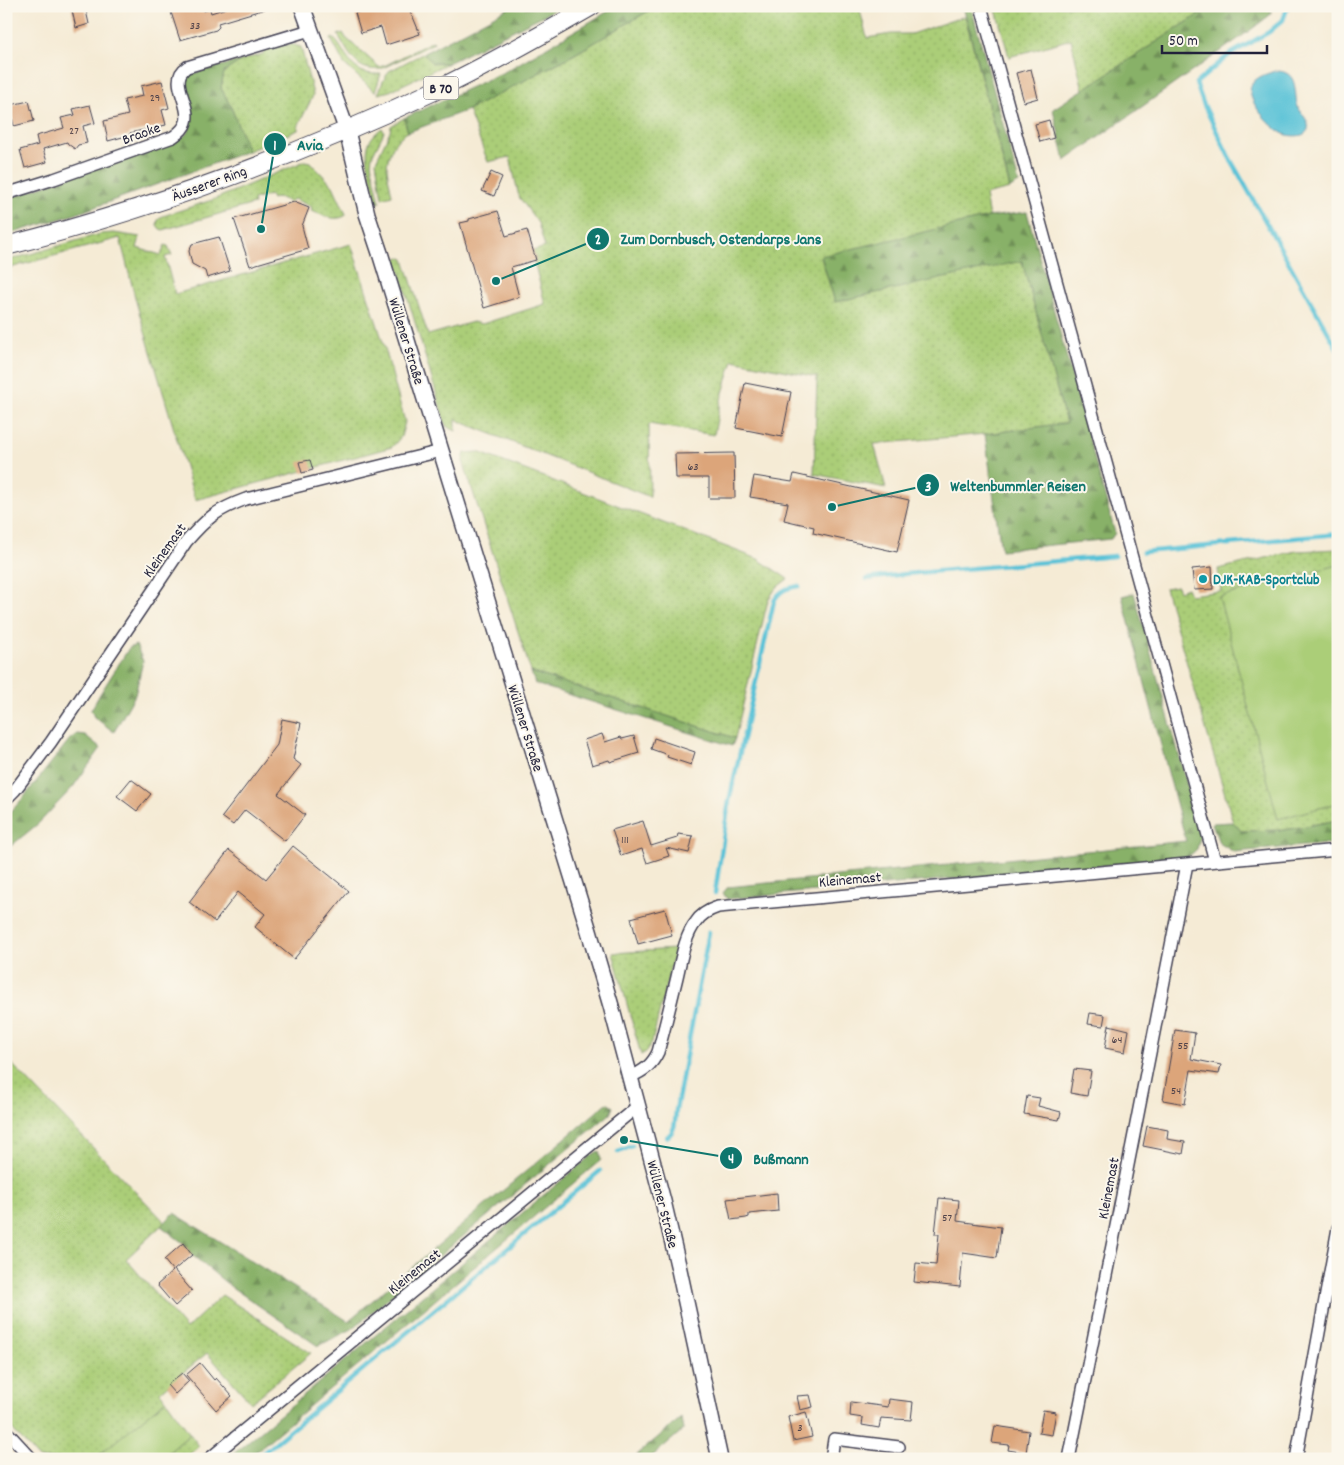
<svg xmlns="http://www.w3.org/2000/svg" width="1344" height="1465" font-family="Dekko,sans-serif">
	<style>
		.grass { fill: url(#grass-dots); stroke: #66785a }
		.forest { fill: url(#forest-firs); stroke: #556a52 }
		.garden { fill: #abce78; stroke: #66785a }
		.water { fill: #5ac2d7; stroke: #3e7289 }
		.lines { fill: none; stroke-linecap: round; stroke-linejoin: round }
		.stream { stroke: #5ac2d7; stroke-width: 4.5 }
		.building { fill: #dca57a }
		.street-casing { stroke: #424052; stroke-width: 14 }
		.secondary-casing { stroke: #424052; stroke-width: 18 }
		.primary-casing { stroke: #424052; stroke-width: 20 }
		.street { stroke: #fff; stroke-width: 11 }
		.secondary { stroke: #fff; stroke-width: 15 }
		.primary { stroke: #fff; stroke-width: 18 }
		.culture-dot { fill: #0f9aa8; stroke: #fbf7ec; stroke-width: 2 }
		.labels { text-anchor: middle; stroke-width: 4; stroke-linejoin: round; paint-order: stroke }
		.number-label { font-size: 12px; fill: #50434b }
		.shield { fill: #fbf7ec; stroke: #636270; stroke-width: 1 }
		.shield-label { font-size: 14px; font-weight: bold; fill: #22223b }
		.street-label { font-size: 15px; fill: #22223b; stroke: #fbf7ec }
		.culture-label { font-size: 15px; font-weight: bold; fill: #0d838f; stroke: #fbf7ec; text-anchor: start }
		.leader { fill: none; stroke: #0f766e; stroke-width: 2 }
		.callout-dot { fill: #0f766e; stroke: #fbf7ec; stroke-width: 2 }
		.mark-label { font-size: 15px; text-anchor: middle; font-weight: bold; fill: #fff }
		.callout-label { font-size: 16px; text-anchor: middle; font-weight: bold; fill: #0f766e; stroke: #fbf7ec; stroke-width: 4; stroke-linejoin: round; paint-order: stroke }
	</style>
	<defs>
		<pattern id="grass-dots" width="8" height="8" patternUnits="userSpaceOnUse" patternTransform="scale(1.25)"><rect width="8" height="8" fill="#abce78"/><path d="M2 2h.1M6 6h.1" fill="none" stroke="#93b169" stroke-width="1.8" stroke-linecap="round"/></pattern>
		<pattern id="forest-firs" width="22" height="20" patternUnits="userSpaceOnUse" patternTransform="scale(1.25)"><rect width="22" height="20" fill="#88b168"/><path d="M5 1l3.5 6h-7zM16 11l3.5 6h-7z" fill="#6f9057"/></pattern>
	</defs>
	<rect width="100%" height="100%" fill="#fbf7ec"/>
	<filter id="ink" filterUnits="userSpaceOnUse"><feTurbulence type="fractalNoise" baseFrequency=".02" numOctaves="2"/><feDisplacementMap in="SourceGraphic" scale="10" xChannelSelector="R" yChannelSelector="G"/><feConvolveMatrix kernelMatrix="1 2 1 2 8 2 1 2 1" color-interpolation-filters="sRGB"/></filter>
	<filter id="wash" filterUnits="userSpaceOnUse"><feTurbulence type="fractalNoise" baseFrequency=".0096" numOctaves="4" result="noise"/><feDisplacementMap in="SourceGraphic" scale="20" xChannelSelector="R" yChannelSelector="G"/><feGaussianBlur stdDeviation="1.12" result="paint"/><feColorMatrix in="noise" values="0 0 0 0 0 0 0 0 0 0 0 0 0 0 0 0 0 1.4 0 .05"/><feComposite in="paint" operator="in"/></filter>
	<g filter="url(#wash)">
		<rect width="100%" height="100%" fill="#f5ebd5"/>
		<!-- grass -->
		<path class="grass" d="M657,6H859L867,38L891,34H911L965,16L1010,189L985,195L989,217L821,257L835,302L1022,260L1066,423L985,434L874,444L886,488L814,474L817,377L733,360L720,403L714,435L649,424L650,497L466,424L456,419V431L446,426L396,259L399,257L404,259L428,335L473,322L482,324L545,304L534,261L536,260L533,251L545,247L538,223L519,197L510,157L488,162L468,110L575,54Z
			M995,6H1212L1083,90L1071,39L1009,57Z
			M343,33L346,38L379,67L386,65L433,41L434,43L381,69C356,73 349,53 338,35Z
			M333,38C338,42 340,46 343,51C353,68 361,75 381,74L375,92L344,64L331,39Z
			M291,44L301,47L313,94L312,98L299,124L298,130L248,151L231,107L221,88L224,72L242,60L263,54L265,49L278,46Z
			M424,53L432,63H448L390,91L378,94L383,81L389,71Z
			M404,118L408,132C396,137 387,154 387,168C388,177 390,186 392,195L382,198L376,161L390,131L391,126Z
			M382,128L384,132L372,156L371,163L380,202L377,203C374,188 363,157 369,143C372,136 377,132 382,128Z
			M305,161L310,162L333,186L346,214L345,216C334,222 323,215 311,211L312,207L294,199L289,202L278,197L272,199L270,195L253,200L254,204L163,230L160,229L157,225L158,220L163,216L215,199Z
			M114,233L140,237L137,248L161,255L165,245L168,246L172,255L165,257L175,294L351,244L385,348L405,422L401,437L392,447L195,500L137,305L120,238L6,269V261L100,234Z
			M478,452L758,559L788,579L776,588L768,600L735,738L531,672L463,461L465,453Z
			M1338,549V820L1285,830L1241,831L1233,822L1165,588L1177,586L1179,591L1187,588L1190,595L1221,591L1218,569L1296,551Z
			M675,949L652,1042L646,1052L641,1055L613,953Z
			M6,1058L165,1222L126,1259L186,1329L222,1295L311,1353L251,1403L207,1353L160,1392L166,1400L101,1454L104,1459H39L6,1422Z
			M190,1434L199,1446L184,1459H161Z"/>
		<!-- forest -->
		<path class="forest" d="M512,6H562L448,63H432L424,53Z
			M617,6H657L575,54L468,110L408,132L404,118L506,71Z
			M963,6H971L1019,183L1010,188Z
			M1212,6H1273L1270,15L1248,32L1065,161L1053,109Z
			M242,60L224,72L221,88L231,107L248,151L76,214L6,235V199L183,137C205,117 174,94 188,75Z
			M1027,212L1115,533L1111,539L1001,550L985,434L1066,423L1022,261L835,302L821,256L989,217Z
			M1134,593L1201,834L1197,849L1187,858L727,899L723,893L728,887L1186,841L1122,596Z
			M136,645L143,661L135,695L114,732L94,717L91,710L100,694L129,648Z
			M531,672L735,738L732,746L535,684Z
			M77,734L85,735L101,748L73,787L39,823L6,850V817L24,797L70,739Z
			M1338,820V843L1234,852L1219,843L1212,823L1233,822L1241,831L1285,830Z
			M607,1103L613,1107L610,1114L352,1329L318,1346L230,1286L192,1255L183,1243L161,1226L174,1213L348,1321Z
			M599,1151L601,1160L247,1459H227L593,1154Z
			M681,1418L683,1430L649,1459H632Z"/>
		<!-- garden -->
		<path class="garden" d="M1338,565V803L1278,819L1219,597Z
			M166,1400L190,1434L161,1459H104L100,1454Z"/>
		<!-- water -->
		<path class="water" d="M1275,71C1278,71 1283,71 1286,73C1298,78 1294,97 1298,107C1301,113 1307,119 1308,124C1311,139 1289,137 1282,133C1270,126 1243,98 1252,84C1257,76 1267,74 1275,71Z"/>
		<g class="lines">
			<!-- stream -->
			<path class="stream" d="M1288,6L1283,20L1269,32L1229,55L1196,83L1203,103L1228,155L1338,350
				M1143,552L1338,534
				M867,579L905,574L1115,556
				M715,893L729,801L774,601C780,590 787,588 799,586
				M667,1137C676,1130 675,1121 676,1110L709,932
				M618,1152L632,1146
				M256,1459L600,1171"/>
		</g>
		<g id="blocks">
			<!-- building -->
			<path class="building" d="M71,6H85L89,24L76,28Z
				M169,6H202L204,11L210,9L211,13L232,6H265V9L218,23L219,27L216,30L180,40Z
				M359,6H408L412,17H413L420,34L386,45L381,27L361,33L355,13L361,11Z
				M1031,69L1038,98L1024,102L1016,73Z
				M162,81L169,108L162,110L166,125L130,133V135L108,141L104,121L128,115L124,100L143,96L141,86Z
				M29,101L34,121L14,126L12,117L6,119V106Z
				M90,105L95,123L83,126L87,143L78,145L75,149L68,144L67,142L43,149L47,162L25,168L20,150L38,145L36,136L64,128L61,118L75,115L73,109Z
				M1049,120L1054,138L1040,142L1035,124Z
				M491,172L502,177L494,196L482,191Z
				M294,202L309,208L302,226L308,249L250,266L234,219Z
				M498,211L506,236L527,230L536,260L511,267L519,297L484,308L460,223L469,221V219Z
				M219,237L230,271L207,278L205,271L192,264L189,251L192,244Z
				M745,383L791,392L782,437L736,428Z
				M734,453L735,498H709V478H676L675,454Z
				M310,460L313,470L302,473L299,462Z
				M794,474L909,500L897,552L813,533L814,527L784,520L788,503L750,497L754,476L792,482Z
				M1212,567L1213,589L1194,590L1192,569Z
				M282,719L301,723L293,759L301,765L278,794L305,815L285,841L245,810L233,825L222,817L277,745Z
				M602,734L605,742L621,737L622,739L634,736L639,753L610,762L609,760L592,765L584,740Z
				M654,738L695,752L691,765L667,757L668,755L651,749Z
				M131,779L151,794L137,811L117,796Z
				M643,821L651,846L677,838L678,834L693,836L689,853L666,848L669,856L647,863L642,849L621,856L612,830Z
				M293,846L349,891L294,959L255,927L265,914L238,892L215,922L189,902L229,850L266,879Z
				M665,909L672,935L638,944L631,918Z
				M1090,1013L1105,1015L1103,1026L1088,1024Z
				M1109,1025L1129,1030L1125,1052L1105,1048Z
				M1175,1030L1195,1033L1191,1059L1221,1065L1219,1074L1191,1070L1185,1104L1163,1100Z
				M1074,1069L1091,1071L1087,1096L1070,1093Z
				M1027,1096L1040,1098L1038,1106L1061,1112L1059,1120L1024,1114Z
				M1147,1126L1168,1130L1167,1139L1185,1142L1183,1154L1143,1146Z
				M777,1193L778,1211L749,1214V1217L746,1218L731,1220L727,1199Z
				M939,1198L959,1200L957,1221L1001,1227L997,1258L963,1253L960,1287L914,1282L916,1263L936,1265L939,1234H935Z
				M183,1243L192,1255L174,1270L192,1291L175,1306L157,1285L173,1271L164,1260Z
				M200,1363L214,1380L216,1378L232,1396L216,1410L186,1375Z
				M182,1373L189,1381L175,1394L167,1385Z
				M810,1395L813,1407L800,1410L797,1396Z
				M889,1399L913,1402L911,1420L881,1418L879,1428L862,1425L863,1418L850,1416L851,1402L888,1407Z
				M1043,1410L1056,1412L1052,1435L1039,1433Z
				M806,1412L812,1437L793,1441L788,1417Z
				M995,1426L1029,1431L1026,1453L1008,1450L1009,1445L992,1443Z"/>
		</g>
	</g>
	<g filter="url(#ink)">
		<use href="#blocks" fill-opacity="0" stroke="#424052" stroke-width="1"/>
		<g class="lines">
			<!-- street casing -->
			<g class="street-casing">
				<path id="street" d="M981,6L1215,861
					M6,194L54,179L173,137C179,133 184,129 186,122C192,105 167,80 187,67L310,30
					M6,799L15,790L51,742L186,542C207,518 216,510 246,499L441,451
					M630,1077C644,1071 652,1065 658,1052C665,1027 671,1002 677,977C681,960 685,935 696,922C701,914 709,910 718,907L1338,850
					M6,1431L32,1459
					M209,1459L638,1106
					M831,1459L834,1439L899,1447
					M1069,1459L1118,1216L1187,864
					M1296,1459L1338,1228"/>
			</g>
			<!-- secondary casing -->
			<g class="secondary-casing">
				<path id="secondary" d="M302,6L347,131L367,214L380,253L589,931L611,1006L663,1201L678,1265L720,1459"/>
			</g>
			<!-- primary casing -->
			<g class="primary-casing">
				<path id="primary" d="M6,246C152,209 296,156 432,92C487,66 540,36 592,6"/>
			</g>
			<!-- street -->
			<use href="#street" class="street"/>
			<!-- secondary -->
			<use href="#secondary" class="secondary"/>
			<!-- primary -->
			<use href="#primary" class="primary"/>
		</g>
	</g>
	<!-- markers -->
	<circle class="culture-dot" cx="1203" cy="579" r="5"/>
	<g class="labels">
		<!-- number labels -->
		<g class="number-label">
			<text x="195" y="29">33</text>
			<text x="155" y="101">29</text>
			<text x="74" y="134">27</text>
			<text x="693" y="470">63</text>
			<text x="625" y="843">111</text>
			<text x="1117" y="1043">64</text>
			<text x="1183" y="1049">55</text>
			<text x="1176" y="1094">54</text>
			<text x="947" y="1221">57</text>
			<text x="800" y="1431">3</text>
		</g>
		<!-- shield labels -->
		<rect class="shield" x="423.5" y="76.5" width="35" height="23" rx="4"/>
		<g class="shield-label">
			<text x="441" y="93">B 70</text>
		</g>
		<!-- street labels -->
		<g class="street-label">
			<text transform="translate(141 133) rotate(-20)" y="5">Braoke</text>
			<text transform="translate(209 183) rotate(-20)" y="5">Äusserer Ring</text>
			<text transform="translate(407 341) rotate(73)" y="5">Wüllener Straße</text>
			<text transform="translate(164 550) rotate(-54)" y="5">Kleinemast</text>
			<text transform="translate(526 728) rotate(73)" y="5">Wüllener Straße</text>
			<text transform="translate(850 879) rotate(-5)" y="5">Kleinemast</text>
			<text transform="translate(1108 1188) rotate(-79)" y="5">Kleinemast</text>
			<text transform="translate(663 1204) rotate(76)" y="5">Wüllener Straße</text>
			<text transform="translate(414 1271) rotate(-39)" y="5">Kleinemast</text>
		</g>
		<!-- culture labels -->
		<g class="culture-label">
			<text x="1213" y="584">DJK-KAB-Sportclub</text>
		</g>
	</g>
	<!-- callouts -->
	<path class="leader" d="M261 229L275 144M496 281L598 239M832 507L928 485M624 1140L731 1158"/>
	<g class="callout-dot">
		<circle cx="261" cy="229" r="5"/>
		<circle cx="496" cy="281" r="5"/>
		<circle cx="832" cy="507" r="5"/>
		<circle cx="624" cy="1140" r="5"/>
		<circle cx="275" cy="144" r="12"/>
		<circle cx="598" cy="239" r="12"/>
		<circle cx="928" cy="485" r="12"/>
		<circle cx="731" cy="1158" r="12"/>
	</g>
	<g class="mark-label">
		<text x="275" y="150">1</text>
		<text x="598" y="244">2</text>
		<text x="928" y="491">3</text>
		<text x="731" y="1163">4</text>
	</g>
	<g class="callout-label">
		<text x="310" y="150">Avia</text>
		<text x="721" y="244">Zum Dornbusch, Ostendarps Jans</text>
		<text x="1018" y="491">Weltenbummler Reisen</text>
		<text x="781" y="1164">Bußmann</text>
	</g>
	<!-- margin -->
	<rect width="1344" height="1465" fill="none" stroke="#fbf7ec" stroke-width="25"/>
	<!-- scale -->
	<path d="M1162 45v8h105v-8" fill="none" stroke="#22223b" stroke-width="2.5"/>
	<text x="1169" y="45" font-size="15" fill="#22223b" stroke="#fbf7ec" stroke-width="4" paint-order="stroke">50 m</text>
</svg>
